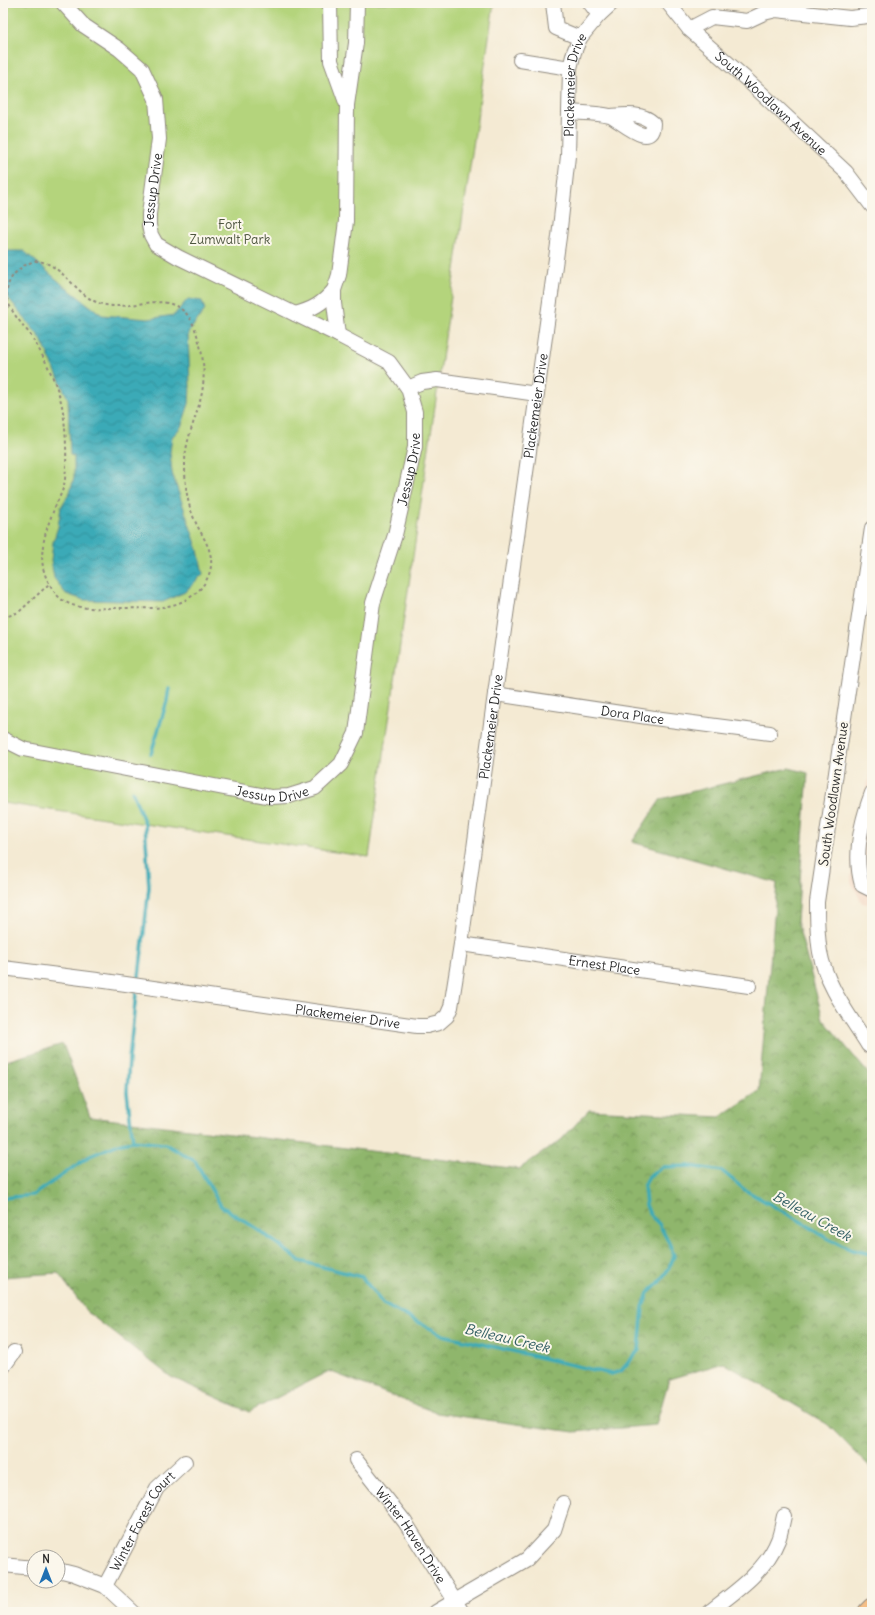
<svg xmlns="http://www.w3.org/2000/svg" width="875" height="1615" font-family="Delius,sans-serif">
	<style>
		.built { fill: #f3d4bf }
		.forest { fill: url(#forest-crowns); stroke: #5d704c }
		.green { fill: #b4d47c; stroke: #708054 }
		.water { fill: url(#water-waves); stroke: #326a71 }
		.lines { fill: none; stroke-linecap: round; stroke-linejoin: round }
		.stream { stroke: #3aaab7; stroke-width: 3.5 }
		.minor-casing { stroke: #908a7f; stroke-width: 16 }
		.major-casing { stroke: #908a7f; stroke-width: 20 }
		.path { stroke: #908a7f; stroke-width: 2; stroke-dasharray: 3 3; stroke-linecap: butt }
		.minor { stroke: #fff; stroke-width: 14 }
		.major { stroke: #f5bf86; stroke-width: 18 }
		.labels { text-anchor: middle; stroke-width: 4; stroke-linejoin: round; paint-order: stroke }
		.street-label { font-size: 13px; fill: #2b2b2b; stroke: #fbf7ec }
		.park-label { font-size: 13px; fill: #4d553f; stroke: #fbf7ec }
		.water-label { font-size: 14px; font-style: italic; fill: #315e63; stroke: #fbf7ec }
	</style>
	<defs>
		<pattern id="forest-crowns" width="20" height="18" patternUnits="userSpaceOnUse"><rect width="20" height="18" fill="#8fb66c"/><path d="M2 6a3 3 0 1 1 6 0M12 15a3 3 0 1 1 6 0" fill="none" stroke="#759459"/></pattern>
		<pattern id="water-waves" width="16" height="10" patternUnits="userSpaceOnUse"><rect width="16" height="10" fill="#3aaab7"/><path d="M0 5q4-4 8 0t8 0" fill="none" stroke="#318b95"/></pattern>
	</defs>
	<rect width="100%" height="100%" fill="#fbf7ec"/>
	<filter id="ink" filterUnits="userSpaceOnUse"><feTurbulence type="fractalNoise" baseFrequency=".025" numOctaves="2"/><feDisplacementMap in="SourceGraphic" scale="8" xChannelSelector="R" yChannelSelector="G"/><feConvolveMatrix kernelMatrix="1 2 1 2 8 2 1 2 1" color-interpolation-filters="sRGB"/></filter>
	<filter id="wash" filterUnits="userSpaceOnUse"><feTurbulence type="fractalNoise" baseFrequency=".012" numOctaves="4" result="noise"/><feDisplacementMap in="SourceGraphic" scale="16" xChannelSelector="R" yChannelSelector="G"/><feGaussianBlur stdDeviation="0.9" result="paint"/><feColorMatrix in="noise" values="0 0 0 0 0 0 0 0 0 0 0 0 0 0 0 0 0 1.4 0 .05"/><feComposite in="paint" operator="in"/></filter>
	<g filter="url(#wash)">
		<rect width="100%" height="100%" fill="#f4ead3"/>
		<!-- built -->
		<path class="built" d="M872,760V905L862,903L851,882L853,833L864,799Z"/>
		<!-- forest -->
		<path class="forest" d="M789,768L808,773L797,921L823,1019L872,1078V1469L827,1424L724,1363L669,1379L656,1425L574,1432L437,1413L329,1371L249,1412L171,1377L87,1312L58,1273L3,1277V1062L63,1044L90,1117L519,1169L561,1140L589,1110L720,1117L759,1091L777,883L632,842L661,799Z"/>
		<!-- green -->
		<path class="green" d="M3,3H494L369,857L3,803Z"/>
		<!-- water -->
		<path class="water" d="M3,251H24L63,285L102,315L148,319L174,315L188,299L202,301L205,310L188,333L190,386L189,404L181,427L172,437L170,452L172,473L198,550L203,574L185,592L163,602L84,600L66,594L54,578L51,561L53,542L58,527L61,507L70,492L74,477V456L70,455L68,399L41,339L3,291Z"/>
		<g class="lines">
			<!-- stream -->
			<path class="stream" d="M151,754L167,701L169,688
				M132,791L145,824L149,887L139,977
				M133,1141L127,1092L129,1059L136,994
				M3,1198L33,1195L90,1156L121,1143L133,1141L165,1144L195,1161L221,1206L260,1231L300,1261L362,1277L383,1304L443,1335L611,1374L621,1371L639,1350L643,1307L648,1293L658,1284L669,1268L674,1256L669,1243L659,1224L650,1215L646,1205L644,1186L649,1177L662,1167L689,1166L722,1171L745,1190L807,1225L826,1238L852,1250L872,1254"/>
		</g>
	</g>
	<g filter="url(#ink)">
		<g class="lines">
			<!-- minor casing -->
			<g class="minor-casing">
				<g id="minor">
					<path d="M330,3L331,61L347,105L356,43L357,3"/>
					<path d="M553,3L556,28L580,38"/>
					<path d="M590,3L599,15"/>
					<path id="s1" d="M668,3L689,29L745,78L846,172L872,206"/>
					<path d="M689,29L712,17L747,21L764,13L776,10L850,18L868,16L872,14"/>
					<path d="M520,60L570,68"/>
					<path d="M569,112C581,113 599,113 610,116C620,120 653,152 653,123C642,112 623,115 609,116"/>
					<path d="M295,314C313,309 322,304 334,290"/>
					<path d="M338,335L334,303V290L339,275L346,221L347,105"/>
					<path d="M408,388L422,382L437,380L537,394"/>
					<path d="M872,528L817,902C817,919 817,935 820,952C826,986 850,1016 868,1045L872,1048"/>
					<path id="s2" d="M495,694L654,718L770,733"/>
					<path id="s3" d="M3,739L23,749L271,797L289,796L315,788L341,764L356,733L373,603L395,535L415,447V412L408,388L389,362L338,335L178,257L156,244L151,235L149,225V214L159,139L156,99L142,69L119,49L83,25L63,3"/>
					<path d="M872,793C861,822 853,855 862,885L872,890"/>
					<path id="s4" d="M461,944L749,986"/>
					<path id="s5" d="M3,968L105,981L417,1026H427L439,1023L447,1016L451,1007L461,944L495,694L559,237L568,156L570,68L574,52L580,38L599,15L612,3"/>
					<path d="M3,1367L14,1352"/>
					<path id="s6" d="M356,1460L405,1522L462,1612"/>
					<path d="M3,1565L34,1568"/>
					<path d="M58,1570L74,1574L105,1586L133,1612"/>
					<path id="s7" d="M105,1586L157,1488L185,1462"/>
					<path d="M436,1612L527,1559L554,1530L563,1503"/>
					<path d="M709,1612C735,1592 766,1571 778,1540C781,1533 782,1524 784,1516"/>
				</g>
			</g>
			<!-- major casing -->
			<g class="major-casing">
				<path id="major" d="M867,1612L872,1607"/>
			</g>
			<!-- path -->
			<path class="path" d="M35,261C59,261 74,291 94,301C123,316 156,291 181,309C191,316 194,326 198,338C204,358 206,380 200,401C195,421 185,441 185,463C185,481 186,499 193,516C199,533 213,547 211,566C210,574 206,582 201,588C179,612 148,608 118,608C99,608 77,611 61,599C56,595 52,588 49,583C36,562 44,534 53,512C56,503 62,494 64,485C68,465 66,426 62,406C57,383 45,359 33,339C25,326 9,312 7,297C5,279 19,266 35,261Z
				M3,618L19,612L49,584"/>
			<!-- minor -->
			<use href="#minor" class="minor"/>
			<!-- major -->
			<use href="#major" class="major"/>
		</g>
	</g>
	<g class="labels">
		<!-- street labels -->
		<g class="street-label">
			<text dy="5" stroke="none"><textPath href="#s5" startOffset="1392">Plackemeier Drive</textPath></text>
			<text dy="5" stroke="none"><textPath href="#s1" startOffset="144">South Woodlawn Avenue</textPath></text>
			<text dy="5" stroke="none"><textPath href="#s3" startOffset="1092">Jessup Drive</textPath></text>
			<text dy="5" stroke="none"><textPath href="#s5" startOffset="1068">Plackemeier Drive</textPath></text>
			<text dy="5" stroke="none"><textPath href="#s3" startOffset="660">Jessup Drive</textPath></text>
			<text dy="5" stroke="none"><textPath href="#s2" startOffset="139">Dora Place</textPath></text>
			<text dy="5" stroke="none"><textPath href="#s5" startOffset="744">Plackemeier Drive</textPath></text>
			<text dy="5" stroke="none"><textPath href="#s3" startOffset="276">Jessup Drive</textPath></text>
			<text transform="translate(833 794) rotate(-82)" y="5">South Woodlawn Avenue</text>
			<text dy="5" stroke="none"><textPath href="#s4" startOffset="145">Ernest Place</textPath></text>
			<text dy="5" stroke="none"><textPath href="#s5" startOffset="348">Plackemeier Drive</textPath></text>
			<text dy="5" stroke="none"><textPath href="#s7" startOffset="75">Winter Forest Court</textPath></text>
			<text dy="5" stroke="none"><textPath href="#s6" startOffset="93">Winter Haven Drive</textPath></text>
		</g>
		<!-- park labels -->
		<g class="park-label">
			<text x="230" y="229">Fort<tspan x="230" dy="15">Zumwalt Park</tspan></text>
		</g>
		<!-- water labels -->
		<g class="water-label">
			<text transform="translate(812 1216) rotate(29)" y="5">Belleau Creek</text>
			<text transform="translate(507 1338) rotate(13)" y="5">Belleau Creek</text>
		</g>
	</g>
	<!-- margin -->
	<rect width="875" height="1615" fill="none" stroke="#fbf7ec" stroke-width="16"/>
	<!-- north arrow -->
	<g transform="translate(46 1569)"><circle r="19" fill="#fbf7ec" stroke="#a8a59f"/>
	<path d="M0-3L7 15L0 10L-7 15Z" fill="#1f6fb2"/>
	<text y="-6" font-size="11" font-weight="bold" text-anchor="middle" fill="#2b2b2b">N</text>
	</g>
</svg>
